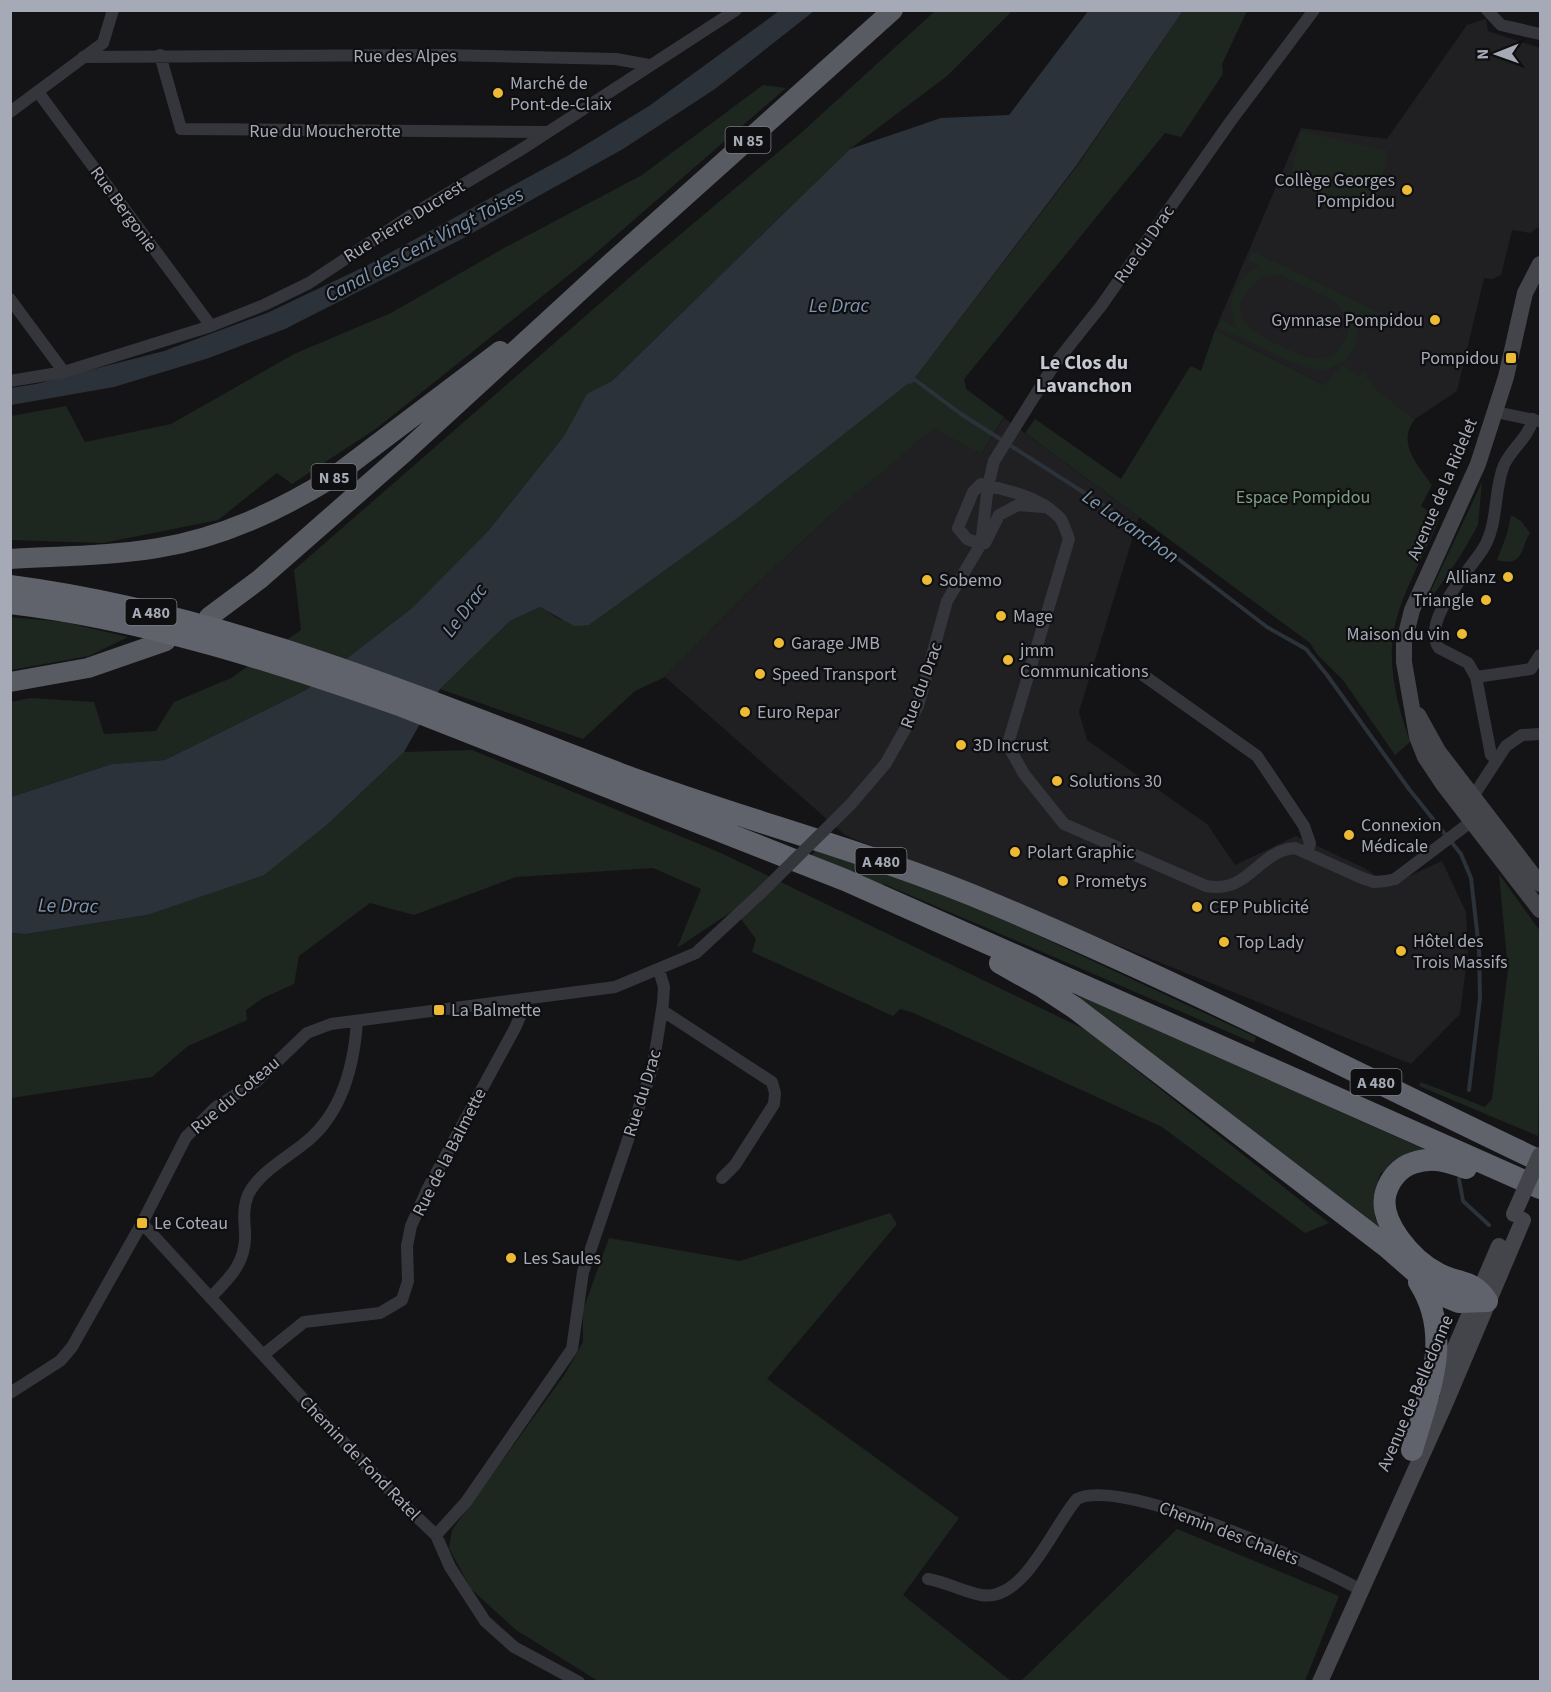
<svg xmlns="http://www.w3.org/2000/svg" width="1551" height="1692" font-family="'Source Sans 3',sans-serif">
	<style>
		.built { fill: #202023 }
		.green { fill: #1e2620; fill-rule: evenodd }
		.water { fill: #2b3239 }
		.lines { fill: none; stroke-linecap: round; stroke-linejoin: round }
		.stream { stroke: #2b3239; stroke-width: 4 }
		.minor { stroke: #35363b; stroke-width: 12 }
		.secondary { stroke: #43454b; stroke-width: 16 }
		.trunk { stroke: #595b63; stroke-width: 20 }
		.motorway { stroke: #61636c; stroke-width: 22 }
		.minor-bridge { stroke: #35363b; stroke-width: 12 }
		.secondary-bridge { stroke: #43454b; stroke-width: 16 }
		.poi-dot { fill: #edba35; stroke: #0f0f11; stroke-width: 2 }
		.labels { text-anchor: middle; stroke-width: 4.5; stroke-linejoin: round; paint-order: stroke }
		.shield { fill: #0f0f11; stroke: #797c84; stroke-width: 1.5 }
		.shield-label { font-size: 16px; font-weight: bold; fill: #a6aab6 }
		.street-label { font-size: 18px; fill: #a6aab6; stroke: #0f0f11 }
		.poi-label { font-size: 18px; fill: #a6aab6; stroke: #0f0f11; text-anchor: start }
		.park-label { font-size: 18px; fill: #7da082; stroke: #0f0f11 }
		.water-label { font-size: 20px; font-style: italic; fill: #7e96b0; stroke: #0f0f11 }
		.neighbourhood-label { font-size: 20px; font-weight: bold; fill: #c7c9d2; stroke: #0f0f11 }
	</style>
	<rect width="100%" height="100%" fill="#141416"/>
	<!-- built -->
	<path class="built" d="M1486,19L1488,31L1540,48V226L1530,233L1512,230L1501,275L1492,279L1484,278L1457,391L1415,419L1359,377L1324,385L1215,330L1301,128L1387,139L1467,25Z
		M1004,418L1139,517L1079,712L1087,740L1207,824L1235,865L1296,836L1364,868L1390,885L1442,861L1466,912L1468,951L1460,1014L1411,1064L845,835L665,677L751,589L832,514L934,427L981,454Z"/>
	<!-- green -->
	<path class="green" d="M935,11H1012L947,76L850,149L612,381L587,395L564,436L489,530L412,608L306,690L165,760L112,764L11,797V702L31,698L94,702L104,734L156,731L174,702L231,678L301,630L294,570L644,265L801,133Z
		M1183,11H1247L1222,64L1223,74L1181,137L1165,133L964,379L966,389L1004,417L981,454L934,428L832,514L751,589L665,677L635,691L583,739L440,689L510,621L540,607L559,619L589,625L739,517L914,379L1077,166Z
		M763,85L786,88L590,258L377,428L292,484L277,473L218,520L103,543L11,540V416L66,406L85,442L171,424L294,354L391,313L504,248L642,175Z
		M1301,131L1388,151L1376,206L1288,186Z
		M1252,251L1384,315L1379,324L1360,315C1354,324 1360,339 1353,350C1329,388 1288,360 1259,346C1245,339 1231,334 1218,328L1222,320L1237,328C1224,305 1235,275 1260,267L1248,260ZM1273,275H1280C1295,283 1335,297 1343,311C1359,336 1334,367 1306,357C1292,352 1260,337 1249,328C1227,308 1250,278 1273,275Z
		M1215,330L1324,385L1342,364L1359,376L1364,371L1368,374L1366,377L1374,383L1372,386L1415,419C1396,443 1418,465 1432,485L1421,506L1439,519C1425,556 1402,590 1394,630C1387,668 1398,706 1410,742L1395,755L1343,680L1317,654L1310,643L1025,433L1035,419L1121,479L1188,370L1191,366L1201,371Z
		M1482,482L1478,525L1461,555L1428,603L1426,601Z
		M1511,515L1521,521L1530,533C1521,545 1525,568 1497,560L1507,534Z
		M10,617L64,622L128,637L89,656L11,670Z
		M472,750L721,853L1086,1030L1329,1223L1305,1233L1162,1127L914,1013L900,1009L893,1016L752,952L756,939L734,910L677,948L701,889L653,868L516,877L414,915L370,903L299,956L294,984L263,998L246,1010L247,1020L188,1046L152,1077L11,1098L10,933L26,934L147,915L329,823L404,752Z
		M817,849L938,889L1256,1037L1254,1043L884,884L881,886L810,857Z
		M1499,874L1540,931L1538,1136L1419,1086L1421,1082L1485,1107L1492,1099L1508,970Z
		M1078,995L1428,1151L1389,1167L1380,1174L1375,1189V1218L1393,1243L1075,1001Z
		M890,1213L897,1224L767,1379L959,1518L903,1595L1011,1681H598L516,1630L471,1589L449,1548L452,1530L565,1374L583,1342V1310L609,1238L740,1261Z
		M1177,1529L1339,1596L1305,1681H1021Z"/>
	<!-- water -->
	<path class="water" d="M779,11H814L715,89L623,149L458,241L285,329L209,358L114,387L11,405L10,388L36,384L164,351L267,313L366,266L569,155L649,106Z
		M1088,11H1183L1076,166L914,379L739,517L589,625L574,626L540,607L510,621L440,689L404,752L329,823L264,875L147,915L26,934L11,933V797L112,764L165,760L306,690L412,608L489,530L564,436L587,394L612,381L850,149L941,118L1009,115Z"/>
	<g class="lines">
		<!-- stream -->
		<path class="stream" d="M910,382L914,379L961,414L1130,522L1267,627L1306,649L1327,675L1409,789L1461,854L1471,878L1479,949L1480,998L1469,1090
			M1459,1179L1463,1201L1489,1225"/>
		<!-- minor -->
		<path class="minor" d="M1487,10L1501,25L1540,34
			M160,55L181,129L547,132
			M83,57L445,55L616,59L649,65
			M38,92L211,326
			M10,112L103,43L113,10
			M10,299L64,372
			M10,381L64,372L211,326L264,305L309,283L410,216L522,149L736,10
			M1496,412L1539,421
			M985,543L999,515L1018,505L1043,507
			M981,544L967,539L958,528L973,492L981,484C1009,491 1038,496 1059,517C1064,522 1066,532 1069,539L1009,740L1010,749L1024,774L1064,824L1206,886C1250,894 1257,851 1295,848L1362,878L1374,882L1386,881L1395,879L1472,821L1476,792L1506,746L1522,735L1540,734
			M1143,675L1257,756L1304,826L1310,843L1307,853
			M1476,677L1531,669L1540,655
			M1497,759L1491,755L1476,677L1468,663L1439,648C1420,622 1469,571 1483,549C1499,523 1493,492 1504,465C1512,448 1528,438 1533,419
			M851,804L886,763L918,706L947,601L981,544L988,486L994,461L1054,365L1101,306L1230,122L1314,10
			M663,1011L772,1082L775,1093L774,1104L735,1165L722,1178
			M142,1223L329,1427L404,1505L436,1535L450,1567L485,1621L514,1647L579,1682
			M211,1297C231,1277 247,1261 245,1231C244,1219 243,1207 248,1195C258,1174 283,1160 301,1146C341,1117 354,1068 357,1021
			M263,1355L304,1322L380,1313L402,1300L408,1281L407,1246L411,1226L428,1188L515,1028L523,1010L524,1000
			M10,1393L60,1361L72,1347L142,1223L186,1137L216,1107L257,1081L307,1033L331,1024L615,987L696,953L762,892
			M436,1535L466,1502L572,1349L583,1272L653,1066L663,1003L664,987L659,970
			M928,1579C947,1582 963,1592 981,1595C1024,1603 1053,1526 1077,1499C1123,1476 1312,1563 1359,1589"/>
		<!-- secondary -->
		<path class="secondary" d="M1540,264L1525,293L1506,377L1478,464L1412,610L1404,642V662L1417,737L1425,757L1443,784L1540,910
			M1418,715L1438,751L1540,884
			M1438,1387L1499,1246
			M1320,1682L1445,1404L1523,1220"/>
		<!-- trunk -->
		<path class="trunk" d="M10,559C60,556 109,556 158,548C221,538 278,511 332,478L500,351
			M209,617L260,579L406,451L603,270L893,10
			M10,682L88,668L166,641"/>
		<!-- motorway -->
		<path class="motorway" d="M10,586C225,614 422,699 623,775C746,821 875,853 996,905C1181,983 1360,1075 1540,1161
			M10,603C145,619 275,661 402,706L845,880L1540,1188
			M1000,963L1043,987L1075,1008L1387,1247L1442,1295L1459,1302L1487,1301
			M1466,1168C1448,1161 1432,1156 1413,1163C1400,1167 1390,1179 1386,1192C1377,1222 1413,1260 1437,1273C1458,1285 1472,1278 1487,1301
			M1412,1450C1428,1394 1454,1336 1419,1282"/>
		<!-- minor-bridge -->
		<path class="minor-bridge" d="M762,892L851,804"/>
		<!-- secondary-bridge -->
		<path class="secondary-bridge" d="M1514,1214L1540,1155"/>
	</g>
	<!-- markers -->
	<g class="poi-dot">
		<circle cx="498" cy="93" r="6"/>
		<circle cx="1407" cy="190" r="6"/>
		<circle cx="1435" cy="320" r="6"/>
		<rect x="1505" y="352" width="12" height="12" rx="3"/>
		<circle cx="1508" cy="577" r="6"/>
		<circle cx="927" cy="580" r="6"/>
		<circle cx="1486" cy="600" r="6"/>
		<circle cx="1001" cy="616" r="6"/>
		<circle cx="1462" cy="634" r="6"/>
		<circle cx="779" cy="643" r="6"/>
		<circle cx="1008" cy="660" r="6"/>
		<circle cx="760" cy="674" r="6"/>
		<circle cx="745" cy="712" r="6"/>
		<circle cx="961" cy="745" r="6"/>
		<circle cx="1057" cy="781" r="6"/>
		<circle cx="1349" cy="835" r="6"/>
		<circle cx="1015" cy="852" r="6"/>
		<circle cx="1063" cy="881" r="6"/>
		<circle cx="1197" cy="907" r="6"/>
		<circle cx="1224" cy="942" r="6"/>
		<circle cx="1401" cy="951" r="6"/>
		<rect x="433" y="1004" width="12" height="12" rx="3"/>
		<rect x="136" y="1217" width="12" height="12" rx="3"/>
		<circle cx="511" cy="1258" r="6"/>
	</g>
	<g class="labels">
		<!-- shield labels -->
		<g class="shield">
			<rect x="725.5" y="127" width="45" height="26" rx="4.5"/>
			<rect x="311.5" y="464" width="45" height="26" rx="4.5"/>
			<rect x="125.5" y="599" width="51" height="26" rx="4.5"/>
			<rect x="855.5" y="848" width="51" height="26" rx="4.5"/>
			<rect x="1350.5" y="1069" width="51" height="26" rx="4.5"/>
		</g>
		<g class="shield-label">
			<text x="748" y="146">N 85</text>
			<text x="334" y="483">N 85</text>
			<text x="151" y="618">A 480</text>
			<text x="881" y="867">A 480</text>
			<text x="1376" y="1088">A 480</text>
		</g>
		<!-- street labels -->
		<g class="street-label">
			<text x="405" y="62">Rue des Alpes</text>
			<text x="325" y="137">Rue du Moucherotte</text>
			<text transform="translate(124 209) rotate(54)" y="6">Rue Bergonie</text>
			<text transform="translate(404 221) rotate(-32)" y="6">Rue Pierre Ducrest</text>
			<text transform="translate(1144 244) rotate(-55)" y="6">Rue du Drac</text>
			<text transform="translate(1442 489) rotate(-67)" y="6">Avenue de la Ridelet</text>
			<text transform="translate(921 685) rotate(-70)" y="6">Rue du Drac</text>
			<text transform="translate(642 1093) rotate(-73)" y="6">Rue du Drac</text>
			<text transform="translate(235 1095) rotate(-40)" y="6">Rue du Coteau</text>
			<text transform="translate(449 1152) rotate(-63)" y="6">Rue de la Balmette</text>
			<text transform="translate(1415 1393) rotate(-67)" y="6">Avenue de Belledonne</text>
			<text transform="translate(360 1458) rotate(46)" y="6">Chemin de Fond Ratel</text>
			<text transform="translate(1229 1533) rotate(21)" y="6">Chemin des Chalets</text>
		</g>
		<!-- poi labels -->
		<g class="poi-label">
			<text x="510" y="89">Marché de<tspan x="510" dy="21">Pont-de-Claix</tspan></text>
			<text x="1395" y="186" text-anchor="end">Collège Georges<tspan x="1395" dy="21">Pompidou</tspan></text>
			<text x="1423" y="326" text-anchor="end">Gymnase Pompidou</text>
			<text x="1499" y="364" text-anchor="end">Pompidou</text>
			<text x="1496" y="583" text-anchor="end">Allianz</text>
			<text x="939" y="586">Sobemo</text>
			<text x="1474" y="606" text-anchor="end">Triangle</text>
			<text x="1013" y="622">Mage</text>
			<text x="1450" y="640" text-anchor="end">Maison du vin</text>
			<text x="791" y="649">Garage JMB</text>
			<text x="1020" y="656">jmm<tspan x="1020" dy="21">Communications</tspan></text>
			<text x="772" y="680">Speed Transport</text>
			<text x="757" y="718">Euro Repar</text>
			<text x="973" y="751">3D Incrust</text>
			<text x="1069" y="787">Solutions 30</text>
			<text x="1361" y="831">Connexion<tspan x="1361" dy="21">Médicale</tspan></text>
			<text x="1027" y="858">Polart Graphic</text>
			<text x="1075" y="887">Prometys</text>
			<text x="1209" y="913">CEP Publicité</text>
			<text x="1413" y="947">Hôtel des<tspan x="1413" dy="21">Trois Massifs</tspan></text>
			<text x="1236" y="948">Top Lady</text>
			<text x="451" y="1016">La Balmette</text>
			<text x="154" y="1229">Le Coteau</text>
			<text x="523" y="1264">Les Saules</text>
		</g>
		<!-- park labels -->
		<g class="park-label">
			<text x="1303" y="503">Espace Pompidou</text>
		</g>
		<!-- water labels -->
		<g class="water-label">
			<text transform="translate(424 244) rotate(-28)" y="7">Canal des Cent Vingt Toises</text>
			<text x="839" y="312">Le Drac</text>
			<text transform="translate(1131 526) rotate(35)" y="7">Le Lavanchon</text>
			<text transform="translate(464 610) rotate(-53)" y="7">Le Drac</text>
			<text transform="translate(68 905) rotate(1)" y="7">Le Drac</text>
		</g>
		<!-- neighbourhood labels -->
		<g class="neighbourhood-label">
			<text x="1084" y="369">Le Clos du<tspan x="1084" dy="23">Lavanchon</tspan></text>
		</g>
	</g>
	<!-- border -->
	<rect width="1551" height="1692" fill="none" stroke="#a6aab6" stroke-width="24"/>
	<!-- north arrow -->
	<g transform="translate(1497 54) rotate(269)" stroke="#0f0f11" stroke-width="4.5" paint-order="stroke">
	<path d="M0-4.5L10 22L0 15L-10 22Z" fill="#a6aab6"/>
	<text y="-9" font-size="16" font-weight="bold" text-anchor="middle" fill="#a6aab6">N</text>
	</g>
</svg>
